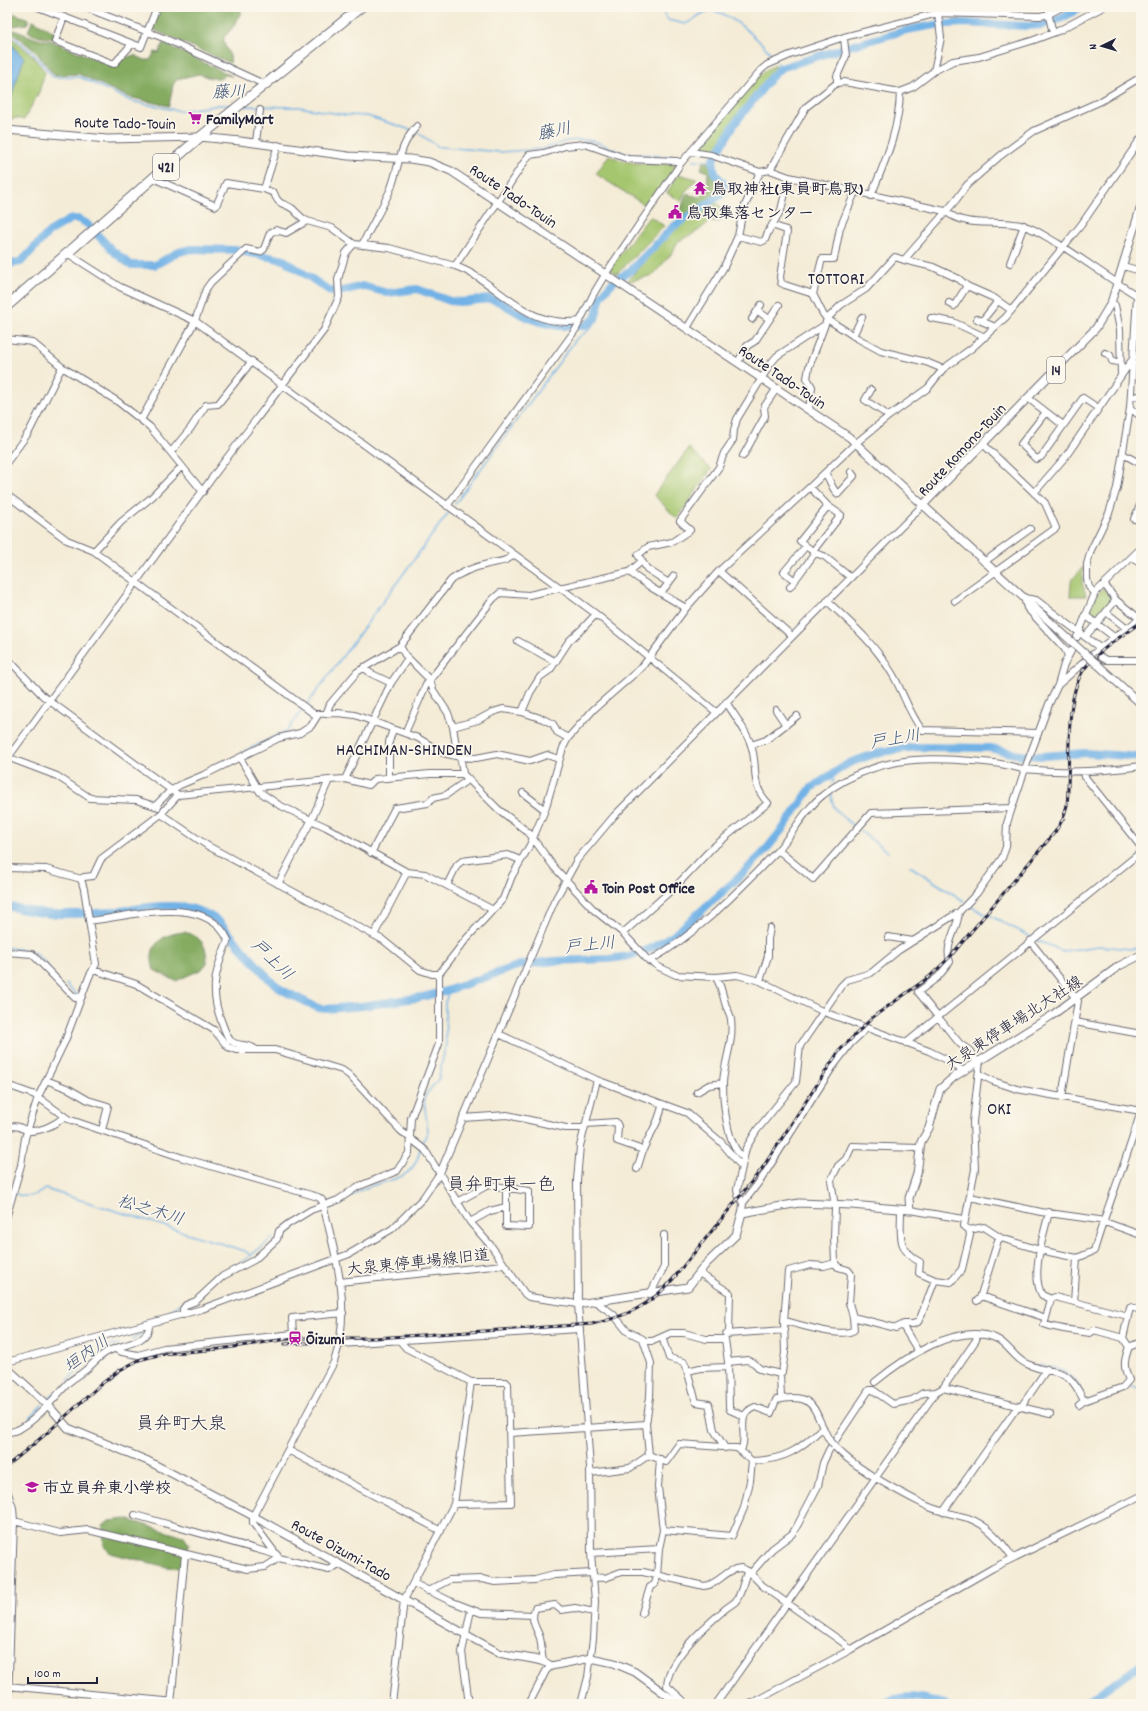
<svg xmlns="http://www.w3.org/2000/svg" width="1148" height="1711" font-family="Dekko,'Klee One',sans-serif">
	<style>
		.green { fill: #a5c66e; stroke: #647454 }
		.forest { fill: #84ab61; stroke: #53664e }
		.water { fill: #72b2e6; stroke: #4a6a90 }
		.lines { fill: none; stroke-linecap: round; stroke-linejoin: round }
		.stream { stroke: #72b2e6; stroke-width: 1.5 }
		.river { stroke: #72b2e6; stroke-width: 8 }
		.minor-casing { stroke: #6c6972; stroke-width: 8 }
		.major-casing { stroke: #6c6972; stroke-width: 9 }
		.highway-casing { stroke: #6c6972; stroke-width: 11 }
		.minor { stroke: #fff; stroke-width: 6 }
		.major { stroke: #fff; stroke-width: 7 }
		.highway { stroke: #fff; stroke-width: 9 }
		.rail-casing { stroke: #22223b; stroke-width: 3 }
		.rail { stroke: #fbf7ec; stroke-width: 1.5; stroke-dasharray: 4.5; stroke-linecap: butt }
		.minor-bridge-casing { stroke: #6c6972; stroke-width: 8; stroke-linecap: butt }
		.major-bridge-casing { stroke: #6c6972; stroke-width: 9; stroke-linecap: butt }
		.minor-bridge { stroke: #fff; stroke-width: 6 }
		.major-bridge { stroke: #fff; stroke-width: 7 }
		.labels { text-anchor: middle; stroke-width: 3.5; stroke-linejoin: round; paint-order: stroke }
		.shield { fill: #fbf7ec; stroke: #636270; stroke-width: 1 }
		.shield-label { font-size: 15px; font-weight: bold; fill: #22223b }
		.poi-label { font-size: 16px; font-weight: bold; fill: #22223b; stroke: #fbf7ec; text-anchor: start }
		.street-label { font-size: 16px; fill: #22223b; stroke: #fbf7ec }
		.water-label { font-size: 17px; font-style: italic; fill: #3e5477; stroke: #fbf7ec }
		.quarter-label { font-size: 18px; fill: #22223b; stroke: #fbf7ec }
	</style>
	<rect width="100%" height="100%" fill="#fbf7ec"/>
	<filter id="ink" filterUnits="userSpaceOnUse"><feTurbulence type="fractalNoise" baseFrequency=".025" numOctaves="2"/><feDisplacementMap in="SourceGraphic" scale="8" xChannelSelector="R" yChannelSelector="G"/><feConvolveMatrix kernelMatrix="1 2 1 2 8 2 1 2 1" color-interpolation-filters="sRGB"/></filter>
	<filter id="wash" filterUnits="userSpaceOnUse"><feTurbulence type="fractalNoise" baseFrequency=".012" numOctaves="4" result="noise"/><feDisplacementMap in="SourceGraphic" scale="16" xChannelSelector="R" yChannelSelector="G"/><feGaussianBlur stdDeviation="0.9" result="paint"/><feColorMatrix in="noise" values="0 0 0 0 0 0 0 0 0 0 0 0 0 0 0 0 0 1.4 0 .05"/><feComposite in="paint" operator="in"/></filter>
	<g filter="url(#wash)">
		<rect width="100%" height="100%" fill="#f4ecd7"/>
		<!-- green -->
		<path class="green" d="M7,34L32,55L45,72L39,92L24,120L17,118L7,120Z
			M776,65L778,69C771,73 769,79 764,85C742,109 730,124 714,152L697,149C714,128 752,73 776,65Z
			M609,155C629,166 655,164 677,164L648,207L596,174Z
			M678,174L697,179L685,192L681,201L667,193Z
			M714,201L723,209L720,222L710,221L698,231L677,242L673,252L653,275L627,282L669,230Z
			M650,216L664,226L617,274L609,268Z
			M689,448L711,469L677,519L654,495Z
			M1083,567L1082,582L1086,596H1070L1071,581Z
			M1103,588L1113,600L1096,619L1089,613L1095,597Z"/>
		<!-- forest -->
		<path class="forest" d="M159,7H242C241,17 232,30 224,37C222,48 233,53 230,63L154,30L152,25Z
			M7,11L29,19L27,24L13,26L9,30L7,28Z
			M33,20L54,32V39C44,37 35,38 28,31Z
			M14,30L37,39L52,41L114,67L120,60L134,55L145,60H150L155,52L159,53L163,43L232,76L225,75L222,78H210L199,74L177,79L173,85L169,106L128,97L79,74L54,75L36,52L11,31Z
			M703,162H712L714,177L723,192L677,221L686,194L699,197L707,189L708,172L701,169Z
			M184,932C201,936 207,945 207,963L202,969L176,981L154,970C146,946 161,934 184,932Z
			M126,1519L184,1537L189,1544L185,1563L180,1568L167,1567L110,1553L104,1546L103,1526L109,1521Z"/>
		<!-- water -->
		<path class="water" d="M7,43L12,47L13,45L15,47L14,48L24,58L7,109Z"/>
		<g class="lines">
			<!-- stream -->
			<path class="stream" d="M659,7L668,20L685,24C694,21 702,10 712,11C731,12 765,45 776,60
				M7,31L33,53L53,77H80L131,101L180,111L219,105H234
				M778,63L781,68
				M244,106L299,107L345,115L367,116L411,130
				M415,131L439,147H443L500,152L542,149L567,141L580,140L594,141L625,154L684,157
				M693,160H713
				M455,504L577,338C585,333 593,329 595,319
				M306,706L449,512
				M243,752L288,730L303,709
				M830,775L834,781L832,783
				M831,794C833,814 841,814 854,827
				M860,831L888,852
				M910,866L964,901
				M970,906L985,914
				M987,914L1031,937
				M1036,940L1063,951L1099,946L1131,949L1141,947
				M7,948C30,951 31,947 48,966
				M66,984L77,996
				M422,1144L428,1131L424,1100L426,1094L438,1080L446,1044L445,1003L449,990
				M7,1190L12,1192
				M16,1194C27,1199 36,1196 45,1189L245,1251L250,1255
				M326,1210C340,1205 350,1195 363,1189C388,1178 414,1183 420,1149
				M281,1235L309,1217L322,1211
				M224,1272L241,1263L273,1238
				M165,1315L184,1301L198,1296
				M132,1340L143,1333
				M107,1349L110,1346L119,1344
				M1037,1365C1055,1367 1070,1370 1080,1387
				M68,1380L77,1371L82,1370
				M1130,1386L1141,1390
				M47,1401L56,1392
				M29,1419L42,1405"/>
			<!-- river -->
			<path class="river" d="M7,264L21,262L49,232L71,219H78L86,223L113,251L131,265H155L179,252L191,249L236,250L284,260L330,291H343L362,286L388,293L417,289L450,301L460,302L490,299L500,302L522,315L537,321L558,326H584L595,319L601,296L612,283L631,270L673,227L721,195L724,191L723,182L715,174L713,160L735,123L774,74L781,68L850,46L907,30L935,25L963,23L1027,26L1042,25L1062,18L1081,7
				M7,906C26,910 45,915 64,914C83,914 102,913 120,911C154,906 190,899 219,922L270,980L282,990L318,1008L326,1009L362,1006L422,997L449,990L520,965L554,961L609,959L629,956L649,949L673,936L738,878L765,851L784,827L811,788L849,763L880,752L917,747L990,748L1020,755L1043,756L1085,753L1141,757
				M880,1704C904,1693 921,1697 945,1704
				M1082,1704L1141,1665"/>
		</g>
	</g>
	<g filter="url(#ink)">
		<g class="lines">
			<!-- minor casing -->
			<g class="minor-casing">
				<path id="minor" d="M38,7L141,47L157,7
					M84,7L166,39L266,85
					M133,7H137
					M1049,7V17L1053,33
					M64,17L55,41L114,64L132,44
					M934,71L941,38L938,13
					M837,83V76L846,56L844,39
					M256,142L260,110
					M278,145L264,189L274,193C279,207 284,202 293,209C298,214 300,217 307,221
					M691,152L711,155L760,172L770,170L789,177L945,211C968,230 998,218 1024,226C1036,229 1046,237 1057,243C1085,260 1112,281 1141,298
					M770,170L806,107L837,83L844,82L900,92L913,87L934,71L953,61L979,57L1034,40L1058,31L1103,7
					M153,178L216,206L226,183L264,189
					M871,196C885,161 899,131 900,92
					M772,225L786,230L787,232L780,277L781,283L785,285L813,294L823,314L827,319L857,338L881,351L926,362L943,369
					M738,236L761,242L765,240L768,232L781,210L789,177
					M362,245C371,226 383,207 391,188C400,164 398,147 417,126
					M67,253L120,287L195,321L596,614L716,712
					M904,260L933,267L959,279L967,286L994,298L1011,310
					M1010,263L1024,225
					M455,266C502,283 522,329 580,321
					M1123,266L1141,271
					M813,294L822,259H834L840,228L855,192
					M949,303L954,306L967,286
					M1111,303L1115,305L1120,330L1121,376
					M758,311L769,319
					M931,318L953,322L985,337
					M752,319L761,305
					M977,319L995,327
					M982,321L998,301
					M687,328L724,267L738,236L743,210L760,172
					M853,336L862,317
					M7,339L32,342L62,367L117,401L150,427L203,492
					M1105,353L1110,355L1112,361L1119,362
					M738,362L747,346L755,341L779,305
					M871,390L865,400L889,416
					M1028,398L1063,425
					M1131,398L1141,395
					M1130,408L1141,417
					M809,410L812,387L807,378L809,367L827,319L841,305L866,289L895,257L904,260L956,200L967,185L1000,156L1034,131L1101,101L1141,77
					M1046,412L1021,444L1036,459L1041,457L1083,398L1098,408
					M141,420L195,321L206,289L211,282L245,250L246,249L260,252L264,249L270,233L276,230L286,233L307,221L332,228L354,244
					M171,452L190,429L206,405L218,404L252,361
					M1123,454L1141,464
					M743,456L765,416L764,407L777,388
					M7,462L29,432L62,367
					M825,473C831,480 831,489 838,494L854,476L851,472
					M810,487L828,506L800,541L815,553L824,556L850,577
					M1034,493L1066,456L1134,357
					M7,495L67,540L94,551L314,714L338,713L355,715L418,738L443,753L460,757L476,758L497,754L530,761L547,755L559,759
					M447,506L576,329L594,293L606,273L681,163L761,70L767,65L790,55L844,37L938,13L1040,16L1049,14L1062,7
					M1134,519L1141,503
					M94,551L121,522L152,497L182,466
					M813,551L841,515L828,506
					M1133,557L1141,565
					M642,561L647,569L669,583
					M984,562L1030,529
					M719,571L792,636
					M629,572L652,588L686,608
					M795,581L784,572L806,546
					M1104,584L1116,600L1140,619
					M790,587L815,553
					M661,593L674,576
					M1095,593L1089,587L1087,579V564L1091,550L1109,513L1117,488L1130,408L1137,296
					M827,601C853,625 874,643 893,675C903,692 909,713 922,730L1038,733
					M955,601L1056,528L1045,503L983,444
					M1106,612L1126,628
					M1085,615L1114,637
					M1077,637L1095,593L1141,548
					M1085,637L1116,600
					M518,641L556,662
					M400,646L405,655L430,680L433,690L448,713L453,727L457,752L461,760L463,774L498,809L529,833L554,867L594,910L623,933L647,959L659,967L676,975L716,977L737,975L760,981L824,1012L929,1051L949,1061L963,1071
					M1068,656L1065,649L1027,608L1024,598L1036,600L1100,648
					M1101,657L1106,660H1141
					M7,658L43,696L178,795
					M364,667L370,673L391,683
					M1058,685L1100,648L1141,618
					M776,710L786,725
					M522,712L530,693L540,677L550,670L569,641L582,629L596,614
					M326,714L330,704L357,672L400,646L451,580C461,572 475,567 488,564C499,561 504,563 514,555
					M453,727L478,720L493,712L503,709L522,712L543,719L553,724L557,732L568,738
					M405,733L426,685L493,599L500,593L529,595L629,572L642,561L638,555L648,547L672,542L690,530L680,521L719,467L724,453L733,440L734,430L737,419L771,363L777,356L823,326
					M751,745L766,740L797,716
					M7,757L57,776L90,798L136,800L158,807
					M240,758L260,792L279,805L326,827L407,872L425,874L493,910
					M7,759L220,467L324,330L339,297L338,279L346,253L354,244L389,248L455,266L529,155L544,153L565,146L585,144L628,159L677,161L681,163
					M1084,772L1085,777L1141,847
					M389,778V742L393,729
					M345,779L391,683L408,658
					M523,793L545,810
					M156,805L169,792L180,785L206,774L279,738L300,733L311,726L318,715
					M161,814L208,846L383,940L420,970L432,974H439
					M778,850L813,879L871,813L1012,808
					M371,853L395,808L428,803L433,798L446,795L469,779
					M7,868L46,869L81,879L84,889L96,964L89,977L65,1041L38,1097L25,1138L21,1165L7,1215
					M81,879L84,877L93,876L101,859L161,814L178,795L329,780L345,779L369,785L375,779L430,774H463
					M278,884L311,821L329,780
					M447,885L457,865L462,861L508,855L520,860
					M959,912C958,930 944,943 950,962L938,977L918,992L938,1017L1141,852
					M89,921C129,917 206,892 228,940C215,971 209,990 222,1023C224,1028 226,1035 230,1040C236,1047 248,1043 255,1049
					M623,933L676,886L712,848L768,803C749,783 759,769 751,745C746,730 735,716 726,702
					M374,935L407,872
					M888,937L913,941
					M1030,941L1078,1001L1062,1097
					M7,952L32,954L75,998L82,996
					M649,961C699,933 737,892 777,851C793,834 804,810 823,795C836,784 854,775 871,769C908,755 955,759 994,763C1004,764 1013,767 1023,769C1062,773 1102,772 1141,766
					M94,970L136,984L214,1030L228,1047L236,1050H275L342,1070L349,1075L401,1131L425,1150L470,1222L492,1247L525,1294L529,1297L578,1304
					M716,977C722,988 722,992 725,1003C726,1008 731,1014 731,1020C734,1041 724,1062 723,1083C723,1102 727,1146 743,1157
					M760,981L768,956V939L770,928
					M1075,1022L1141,1034
					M499,1034L597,1080L687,1113L721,1142L742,1167
					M906,1043L938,1017L960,1044L969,1050L977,1062
					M979,1074L993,1081L1017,1089L1141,1111
					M46,1080L69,1089L88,1100L108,1106L102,1130
					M7,1085L35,1095L68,1119L183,1158L318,1197L322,1200C335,1255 353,1306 334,1362L253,1516V1523L279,1558L329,1570L339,1564
					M697,1092L709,1085L723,1083
					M463,1118L507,1115L566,1128H584
					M586,1124L616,1122L618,1126L617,1141L643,1150C649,1135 660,1122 662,1105
					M7,1127C23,1124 21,1131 31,1131C42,1131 56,1124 64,1117
					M637,1169L643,1150
					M970,1197L1041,1212L1099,1220L1141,1235
					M457,1202L488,1185L529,1191V1227L506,1226V1188
					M743,1203L738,1195L737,1190L746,1148L757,1130L796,1082L800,1046L841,986L847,980L871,973L899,950L959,912L977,893L1002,858L1006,847L1007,823L1026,766L1049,704L1058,685L1064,664L1071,651
					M901,1210C901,1233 896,1250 920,1262L919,1273L935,1280
					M910,1210L964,1219
					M1049,1212C1044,1234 1030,1275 1042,1295L1051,1299L1055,1297L1128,1316
					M742,1213L743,1203L762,1178L832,1068L851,1043L866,1029
					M470,1222L490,1211L506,1207
					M969,1230L984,1227L1001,1238L1040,1250L1077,1258
					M835,1263L824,1266L810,1265L788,1271L784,1321C800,1324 841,1339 854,1330L853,1317L896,1328L904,1324H913L918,1322L921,1316L935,1280L951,1282L962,1269L970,1235L969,1230L964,1226L975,1169L973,1122L980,1060
					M699,1273L730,1293L729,1333
					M339,1282L503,1265
					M650,1294L664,1267V1235
					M981,1296L1046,1318L1051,1299
					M977,1301L980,1298L999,1237
					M596,1302L613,1314L627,1331L643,1339L651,1363L650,1397L646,1424L649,1455
					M1074,1302L1077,1258L1094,1251C1108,1203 1128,1158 1141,1110
					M183,1315V1309L186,1305L196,1301L223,1276L254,1260L277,1239L279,1231L288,1224L311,1210L338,1200L357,1187L397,1171L409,1153L411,1118L439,1044V974L467,938L503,899L512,876L530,845L545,810L563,748L568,738L594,709L642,667L686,608L719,571L810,487L856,443L889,416L928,388L943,369L972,348L1006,317L1081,225L1141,138
					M853,1317L849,1303L851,1274L848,1270L838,1267L835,1263L834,1238L835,1207L831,1180L838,1166L846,1159L852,1146L919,1148
					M1046,1318L1044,1324C1059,1330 1074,1330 1090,1333L1094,1330L1123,1338L1129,1347
					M904,1324V1328L918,1351
					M726,1334L785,1330
					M662,1337L669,1358L684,1362L686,1366L696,1402L709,1404L714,1430L725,1448
					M1123,1338L1130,1307L1141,1310
					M400,1341L406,1348L471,1382H506L508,1384L511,1503L454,1504
					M644,1341H653L671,1333H684L706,1339H725L728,1362L729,1407L730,1410L744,1416
					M340,1344L579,1329
					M115,1349L122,1352L138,1355L164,1348L293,1334L292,1318L343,1313
					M7,1362L202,1309L349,1254L392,1229L423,1198L440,1173L554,902L577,860L614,816L923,505
					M728,1362L748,1360L754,1363L760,1369L780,1374L781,1398
					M688,1371L700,1368L728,1367
					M780,1374L782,1372L785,1353L784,1321
					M875,1382C903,1359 956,1322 995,1338C1008,1343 1014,1359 1027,1364C1060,1378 1065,1362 1084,1401
					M943,1388L1050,1414
					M1079,1405L1084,1401L1123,1387L1129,1380C1123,1367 1124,1360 1129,1347L1141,1342
					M1021,1407L1047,1369
					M7,1432C26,1434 56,1396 68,1383C72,1379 78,1376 83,1372C92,1366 99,1355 109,1351C119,1345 151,1343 149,1324
					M510,1433L646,1424
					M834,1446C855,1469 899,1492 927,1506C940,1512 954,1514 968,1518C988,1525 1001,1541 1013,1558
					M288,1450L441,1531
					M741,1450C749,1435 734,1415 755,1407L771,1413L776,1400C819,1391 812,1412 830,1441
					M649,1455L666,1462L679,1444L737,1448L752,1461L750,1481L744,1508L732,1536L663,1530
					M752,1461C784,1460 800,1450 823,1427
					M590,1473L630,1468L649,1455
					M7,1490L13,1508L14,1521L8,1704
					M943,1512L1018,1406
					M135,1515L277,1555
					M14,1521L60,1533L88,1530L248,1569L265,1567L279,1558
					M591,1553L659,1549
					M751,1573L772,1549L792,1534L797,1526L818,1486L823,1463L829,1450L869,1390H873L893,1404L912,1400L923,1393L936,1392L943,1388L976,1340L977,1335
					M593,1577L605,1578L621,1572H643L704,1586C719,1585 725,1569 741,1568L748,1571L763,1586L845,1644L850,1650
					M413,1583L450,1601L481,1613L533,1615
					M428,1591L449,1580L482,1579L495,1582L535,1580L554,1575L593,1573
					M642,1613L650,1587L655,1584L657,1576L659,1549L663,1530L658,1487L660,1459
					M543,1660C541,1653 542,1645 540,1638C536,1626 530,1622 535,1608L555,1605L561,1610L575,1608L594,1612
					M7,1686L196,1704
					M171,1704L185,1554
					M392,1704L404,1600L454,1504L471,1382
					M469,1704L462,1652L471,1610
					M529,1704L546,1671L551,1666
					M581,1704L588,1677L593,1639L595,1601L591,1553L590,1467L578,1304L577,1180L580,1146L597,1080
					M687,1704L667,1686C667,1660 703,1628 723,1611C726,1608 731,1605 735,1602C743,1593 742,1581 748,1571
					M716,1704L936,1392
					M750,1704L850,1650L993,1568L1141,1496"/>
			</g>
			<!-- major casing -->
			<g class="major-casing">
				<path id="major" d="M7,130L107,139L200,137L240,141L348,156L410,159L429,162L451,171L849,437L1084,653
					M923,505L1096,328L1111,303L1141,206
					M1097,664L1141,704
					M578,1304L688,1287L706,1264L736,1235L742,1213L799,1203L851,1205L910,1210L909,1198L917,1174L921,1142L929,1128L940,1089L954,1077L1051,1016L1119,966L1141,955
					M7,1368L48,1405L68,1428L148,1461L253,1516L499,1653C512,1657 544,1658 551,1666L591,1658L614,1663L635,1672L679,1704"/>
			</g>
			<!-- highway casing -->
			<g class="highway-casing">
				<path id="highway" d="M7,306L200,137L361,7"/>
			</g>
			<!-- minor -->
			<use href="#minor" class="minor"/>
			<!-- major -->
			<use href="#major" class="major"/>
			<!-- highway -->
			<use href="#highway" class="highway"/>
			<!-- rail casing -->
			<g class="rail-casing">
				<path id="rail" d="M285,1344L325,1342
					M7,1466L47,1433L100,1385L120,1370L139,1360L162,1354L219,1349L295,1338H375L592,1324C625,1317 650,1306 673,1279L761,1170L839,1051L873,1017L929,977L949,958L1055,832L1063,819L1067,805C1071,768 1063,697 1085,668C1100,649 1122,636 1141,622"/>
			</g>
			<!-- rail -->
			<use href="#rail" class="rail"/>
			<!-- minor-bridge casing -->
			<g class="minor-bridge-casing">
				<path id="minor-bridge" d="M830,1441L834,1446"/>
			</g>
			<!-- major-bridge casing -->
			<g class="major-bridge-casing">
				<path id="major-bridge" d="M1084,653L1097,664"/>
			</g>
			<!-- minor-bridge -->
			<use href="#minor-bridge" class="minor-bridge"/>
			<!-- major-bridge -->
			<use href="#major-bridge" class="major-bridge"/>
		</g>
	</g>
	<!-- icons -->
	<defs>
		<g id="supermarket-bare" transform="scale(1.08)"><path d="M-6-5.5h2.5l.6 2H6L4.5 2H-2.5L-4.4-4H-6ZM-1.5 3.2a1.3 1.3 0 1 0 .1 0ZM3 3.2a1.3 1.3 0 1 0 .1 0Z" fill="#b5179e" stroke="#fbf7ec" stroke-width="2.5" paint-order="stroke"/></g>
		<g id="temple-bare" transform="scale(1.08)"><path d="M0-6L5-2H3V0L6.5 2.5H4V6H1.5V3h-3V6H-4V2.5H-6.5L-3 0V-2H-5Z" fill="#b5179e" stroke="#fbf7ec" stroke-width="2.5" paint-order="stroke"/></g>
		<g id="civic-bare" transform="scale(1.08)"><path d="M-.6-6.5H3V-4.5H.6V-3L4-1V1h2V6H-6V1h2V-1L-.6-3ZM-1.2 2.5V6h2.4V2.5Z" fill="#b5179e" stroke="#fbf7ec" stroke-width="2.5" paint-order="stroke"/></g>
		<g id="station-bare" transform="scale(1.08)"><path d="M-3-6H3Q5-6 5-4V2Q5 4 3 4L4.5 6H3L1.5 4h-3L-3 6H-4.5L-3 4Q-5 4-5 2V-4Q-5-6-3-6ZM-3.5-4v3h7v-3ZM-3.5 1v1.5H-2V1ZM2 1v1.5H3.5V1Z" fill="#b5179e" stroke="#fbf7ec" stroke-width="2.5" paint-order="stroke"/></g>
		<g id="school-bare" transform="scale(1.08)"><path d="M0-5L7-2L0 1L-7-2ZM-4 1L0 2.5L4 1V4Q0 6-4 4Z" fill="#b5179e" stroke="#fbf7ec" stroke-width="2.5" paint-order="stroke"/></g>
	</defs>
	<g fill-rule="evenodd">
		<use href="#supermarket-bare" x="195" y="118"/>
		<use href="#temple-bare" x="700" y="188"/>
		<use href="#civic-bare" x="675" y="212"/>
		<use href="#civic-bare" x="591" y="887"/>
		<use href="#station-bare" x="295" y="1338"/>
		<use href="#school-bare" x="32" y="1487"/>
	</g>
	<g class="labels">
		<!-- shield labels -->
		<g class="shield">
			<rect x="153" y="154" width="26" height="26" rx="3"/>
			<rect x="1047" y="357" width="18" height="26" rx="3"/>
		</g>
		<g class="shield-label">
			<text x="166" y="172">421</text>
			<text x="1056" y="375">14</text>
		</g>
		<!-- poi labels -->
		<g class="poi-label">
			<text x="206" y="124">FamilyMart</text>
			<text x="711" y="194">鳥取神社(東員町鳥取)</text>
			<text x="686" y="218">鳥取集落センター</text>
			<text x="602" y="893">Toin Post Office</text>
			<text x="306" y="1344">Ōizumi</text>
			<text x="43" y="1493">市立員弁東小学校</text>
		</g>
		<!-- street labels -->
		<g class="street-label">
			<text transform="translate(125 122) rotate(1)" y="6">Route Tado-Touin</text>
			<text transform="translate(514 195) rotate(34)" y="6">Route Tado-Touin</text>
			<text transform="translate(783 376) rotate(34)" y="6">Route Tado-Touin</text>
			<text transform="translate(961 449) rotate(-47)" y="6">Route Komono-Touin</text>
			<text transform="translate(1013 1022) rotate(-33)" y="6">大泉東停車場北大社線</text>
			<text transform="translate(418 1261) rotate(-6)" y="6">大泉東停車場線旧道</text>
			<text transform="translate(342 1549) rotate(29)" y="6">Route Oizumi-Tado</text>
		</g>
		<!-- water labels -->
		<g class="water-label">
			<text transform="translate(229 91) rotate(-2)" y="6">藤川</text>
			<text transform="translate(554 130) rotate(-11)" y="6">藤川</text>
			<text transform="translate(895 738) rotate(-9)" y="6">戸上川</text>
			<text transform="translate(590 944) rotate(-6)" y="6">戸上川</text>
			<text transform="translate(273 959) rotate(44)" y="6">戸上川</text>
			<text transform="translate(151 1209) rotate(17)" y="6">松之木川</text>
			<text transform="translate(86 1353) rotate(-35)" y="6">垣内川</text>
		</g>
		<!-- quarter labels -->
		<g class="quarter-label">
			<text x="836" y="284">TOTTORI</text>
			<text x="404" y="755">HACHIMAN-SHINDEN</text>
			<text x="999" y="1114">OKI</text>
			<text x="501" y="1190">員弁町東一色</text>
			<text x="181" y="1429">員弁町大泉</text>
		</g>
	</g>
	<!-- margin -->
	<rect width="1148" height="1711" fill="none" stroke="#fbf7ec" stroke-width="24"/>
	<!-- north arrow -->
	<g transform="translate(1102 46) rotate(265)" stroke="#fbf7ec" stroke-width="3" paint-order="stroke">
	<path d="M0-3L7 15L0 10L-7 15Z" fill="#22223b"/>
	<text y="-6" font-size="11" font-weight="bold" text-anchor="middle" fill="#22223b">N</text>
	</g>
	<!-- scale -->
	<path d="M28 1677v6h69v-6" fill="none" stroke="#22223b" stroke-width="2"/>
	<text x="34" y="1677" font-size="12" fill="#22223b" stroke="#fbf7ec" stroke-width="3" paint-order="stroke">100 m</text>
</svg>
